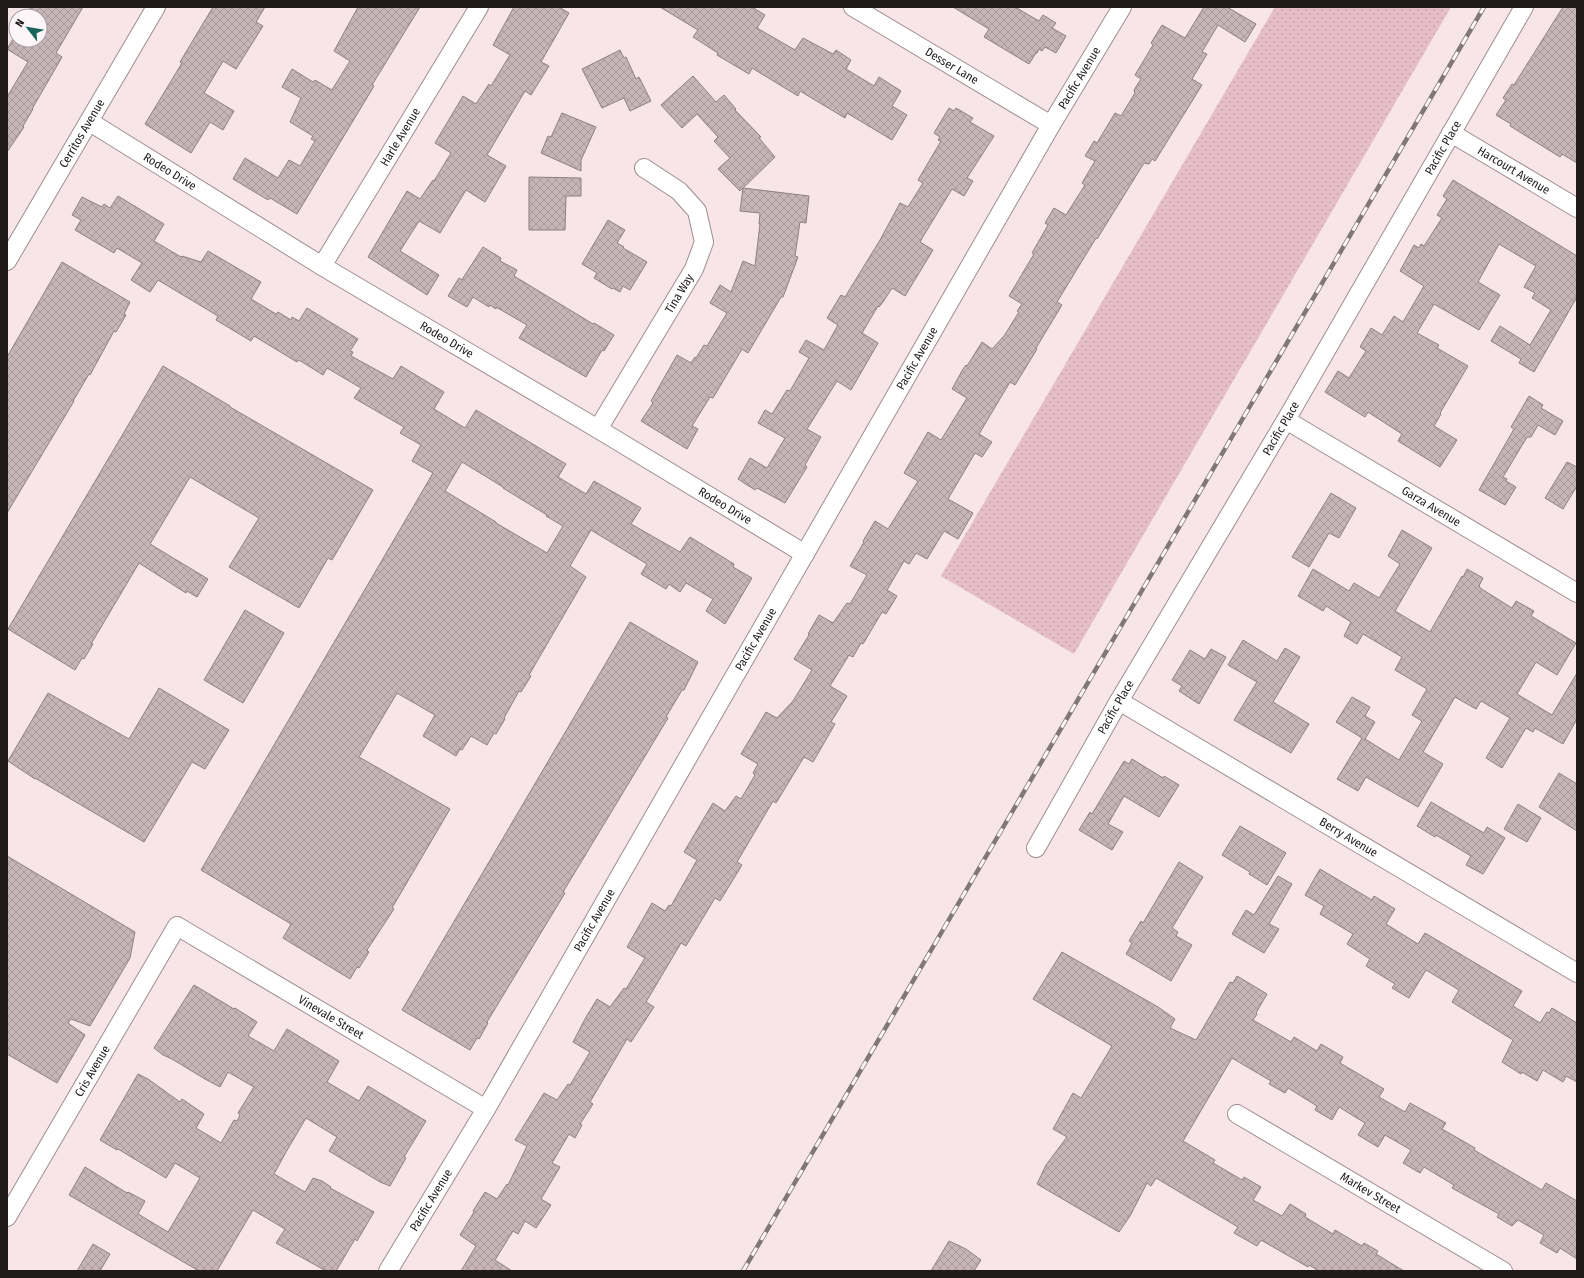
<svg xmlns="http://www.w3.org/2000/svg" width="1584" height="1278" font-family="'Fira Sans Condensed',sans-serif">
	<style>
		.grass { fill: url(#grass-dots) }
		.building { fill: url(#building-cross-hatch); stroke: #8f7e82; fill-rule: evenodd }
		.lines { fill: none; stroke-linecap: round; stroke-linejoin: round }
		.minor-casing { stroke: #9e8d91; stroke-width: 20 }
		.minor { stroke: #fff; stroke-width: 18 }
		.rail-casing { stroke: #817678; stroke-width: 4.5 }
		.rail { stroke: #fdf5f7; stroke-width: 3; stroke-dasharray: 9; stroke-linecap: butt }
		.labels { text-anchor: middle; stroke-width: 3; stroke-linejoin: round; paint-order: stroke }
		.street-label { font-size: 12px; fill: #201a1b; stroke: #fdf5f7 }
	</style>
	<defs>
		<pattern id="grass-dots" width="8" height="8" patternUnits="userSpaceOnUse"><rect width="8" height="8" fill="#e6bec7"/><path d="M2 2h.1M6 6h.1" fill="none" stroke="#c5a3aa" stroke-width="1.8" stroke-linecap="round"/></pattern>
		<pattern id="building-cross-hatch" width="8" height="8" patternUnits="userSpaceOnUse"><rect width="8" height="8" fill="#c6b4b8"/><path d="M0 0l8 8M0 8l8-8" fill="none" stroke="#aa9a9e"/></pattern>
	</defs>
	<rect width="100%" height="100%" fill="#f7e5e8"/>
	<!-- grass -->
	<path class="grass" d="M1275,7H1451L1074,654L941,576Z"/>
	<!-- building -->
	<path class="building" d="M31,7H83L56,53L62,57L32,109H33L23,126L24,127L7,152V97L28,62L7,49L16,34V40H40V16H26Z
		M213,7H265L256,22L263,26L236,69L223,61L204,93L234,111L223,130L210,122L191,153L145,124L182,63L180,62Z
		M358,7H420L372,85L374,86L297,214L270,198L268,200L233,179L245,158L278,178L289,160L300,166L315,141L311,139L313,136L290,122L301,98L282,87L292,69L313,82L315,80L332,90L350,61L334,51Z
		M514,7H559L569,13L541,62L549,66L531,95L525,91L487,155L506,166L485,202L466,190L440,233L419,221L400,251L439,275L427,295L368,257L407,191L420,199L433,180L434,181L451,153L435,143L463,96L476,104L489,84L491,86L510,55L493,45Z
		M660,7H752L765,15L757,28L795,50L803,38L833,54L836,50L851,60L846,69L874,86L879,77L901,91L892,106L907,115L892,140L847,113L845,118L800,91L798,96L752,68L749,74L717,55L718,53L693,37L698,30Z
		M953,7H1015L1039,21L1043,15L1056,23L1052,28L1066,36L1056,53L1045,47L1042,51L1039,49L1037,53H1036L1029,64L984,37L989,29Z
		M1204,7H1227L1256,24L1245,42L1218,25L1202,52L1207,54L1192,79L1202,85L1155,161L1152,159L1149,164L1144,163L1097,239L1096,238L1057,302L1062,305L1036,348L1037,349L1015,385L1010,382L979,434L992,442L982,457L975,453L948,499L973,513L958,539L944,531L927,559L916,553L909,564L904,561L887,590L897,596L886,614L882,612L863,644L861,643L853,657L849,655L830,686L847,696L831,722L835,724L813,762L804,757L776,803L773,801L737,862L742,865L720,901L715,898L686,946L681,943L646,1002L654,1007L631,1042L627,1039L590,1102L593,1104L580,1124L582,1125L575,1138L569,1134L552,1163L560,1167L541,1199L551,1205L536,1228L525,1221L518,1234L513,1231L495,1260L512,1271H461L476,1246L460,1235L474,1212L473,1211L485,1192L497,1199L507,1184L508,1185L527,1146L515,1140L544,1093L557,1100L568,1084L570,1085L590,1052L573,1042L585,1019L597,999L610,1007L624,988L626,989L645,958L627,947L652,903L665,911L669,905L671,906L697,860L684,852L713,803L725,811L736,796L741,799L755,775L753,773L758,764L741,754L766,712L777,718L793,701L812,670L794,659L809,635L808,634L819,615L833,623L847,603L850,604L867,575L850,566L864,542L863,541L875,521L888,529L918,481L904,473L928,432L941,440L967,398L952,389L963,369L966,365L967,366L982,342L992,349L1004,336L1019,312L1017,311L1022,304L1009,296L1034,254L1032,253L1048,225L1045,223L1054,208L1066,215L1085,185L1082,183L1095,161L1085,156L1094,141L1097,143L1115,113L1121,116L1135,93L1134,90L1141,79L1135,75L1153,45L1151,43L1162,25L1185,38Z
		M1563,7H1577V163L1562,154L1560,157L1510,126L1511,124L1496,115L1506,100L1503,98L1512,84L1514,85Z
		M620,50L624,58L626,57L636,79L639,77L651,101L630,111L624,98L602,108L582,69Z
		M693,76L716,102L724,95L736,109L735,110L761,137L759,138L775,157L740,191L718,169L730,158L714,141L718,137L697,114L682,128L661,105Z
		M949,108L954,111L956,108L973,118L970,122L994,136L967,178L973,181L964,196L952,189L924,235L920,242L933,250L905,296L892,288L883,302L879,307L878,306L862,333L878,343L851,390L837,381L807,429L821,437L805,465L807,467L785,503L757,488L755,490L738,479L750,458L767,468L785,438L758,423L765,410L772,414L787,390L790,391L809,358L799,352L806,340L824,350L838,325L827,318L841,295L845,297L880,240L900,203L908,207L923,183L918,180L941,141L938,140L940,137L934,133Z
		M562,113L596,127L581,160V171L541,153L548,136L551,137Z
		M529,177L581,178V196H566L565,230H529Z
		M1453,180L1577,256V297L1534,372L1519,363L1521,359L1491,341L1500,326L1530,345L1551,310L1532,298L1535,293L1524,287L1536,266L1499,244L1478,282L1500,295L1479,330L1434,304L1417,333L1439,345L1437,348L1468,366L1440,413L1441,414L1434,426L1457,440L1440,467L1398,441L1402,434L1368,412L1365,417L1325,392L1338,371L1349,378L1366,351L1360,347L1371,328L1382,335L1394,316L1403,322L1424,286L1400,271L1414,245L1419,248L1421,244L1424,246L1442,218L1437,215L1447,199L1443,196Z
		M743,188L809,196L806,223L800,222L795,256L798,257L783,297H781L748,353L742,349L713,398L710,397L692,426L698,429L687,449L641,421L653,403L651,401L677,355L691,363L695,357L696,358L704,345L707,346L727,313L710,303L720,285L731,292L743,261L755,266L760,224H759L760,213L740,211Z
		M118,196L164,224L154,241L181,257L182,256L201,262L208,251L261,282L251,299L276,314L278,312L291,320L292,317L299,321L307,308L358,339L350,351L353,352L351,356L393,379L401,366L444,392L434,409L465,428L476,410L566,464L558,477L586,494L594,481L641,508L631,524L680,552L690,537L734,564L733,567L752,578L725,624L706,611L713,599L686,583L680,592L669,584L666,589L641,574L647,564L591,530L570,566L586,577L529,675L531,676L521,692L519,691L504,718L505,719L496,734L494,733L487,745L471,736L462,750L460,749L456,756L423,736L435,715L397,693L359,757L450,809L392,908L394,909L367,950L369,952L359,968L357,967L350,979L283,938L291,924L201,870L433,473L412,461L421,445L400,433L404,427L354,398L361,388L327,368L323,375L299,360L297,362L254,336L251,341L216,320L218,316L158,280L150,292L131,280L142,263L117,248L114,253L75,230L81,220L72,215L82,197L102,207L104,204L110,208ZM462,462L503,487V488L547,515L546,516L563,526L547,553L496,523V522L445,491Z
		M608,220L625,230L617,243L624,247L623,248L647,262L630,290L623,286L620,292L613,288L612,289L594,278L597,273L582,264Z
		M483,247L501,258L500,261L517,270L514,276L593,324L594,323L614,335L604,351L602,350L586,377L519,338L527,325L496,307V309L490,305L489,307L473,297L467,307L448,296L459,278L462,280L463,278Z
		M62,262L130,302L124,314L126,315L116,332L114,331L90,375L89,374L73,401H74L7,513V357Z
		M163,366L230,406V407L373,490L332,560L328,558L299,608L229,567L259,518L190,477L150,544L208,579L197,597L187,591L186,593L139,563L91,644H93L84,659L82,658L75,670L8,629Z
		M1529,396L1543,405L1541,408L1563,421L1555,435L1538,425L1531,437H1527L1503,477L1507,479L1506,481L1516,487L1505,505L1479,490L1514,429L1511,427Z
		M1567,462L1577,467V486L1563,509L1545,498Z
		M1331,493L1356,508L1339,538L1329,533L1309,567L1292,557Z
		M1402,530L1432,548L1395,611L1430,632L1462,576L1463,577L1467,569L1483,578L1479,586L1480,587V588L1512,608L1516,601L1534,611L1531,616L1576,643L1557,675L1536,662L1517,694L1552,715L1577,673V719L1563,744L1535,728L1533,732L1526,728L1502,768L1486,758L1510,718L1481,701L1476,709L1455,697L1423,752L1443,764L1418,807L1366,777L1358,791L1337,779L1362,738L1336,722L1352,697L1370,707L1365,716L1375,722L1365,739L1399,760L1422,721L1412,715L1427,689L1395,670L1402,657L1363,634L1357,644L1344,636L1351,622L1326,606L1323,611L1298,596L1313,569L1349,591L1354,583L1379,598L1400,564L1388,556Z
		M245,610L284,633L243,703L204,680Z
		M630,622L698,662L684,690H682L666,717L668,718L563,892L565,893L487,1022L488,1023L479,1039L477,1038L470,1050L402,1010Z
		M1243,640L1277,661L1285,648L1300,657L1273,702L1309,724L1291,753L1234,720L1257,682L1228,665Z
		M1211,649L1226,657L1199,704L1179,691L1182,686L1172,680L1190,650L1205,659Z
		M159,688L229,730L205,769L192,762L144,842L35,778V779L8,761L48,693L129,739Z
		M1132,759L1163,778L1164,776L1179,785L1159,817L1124,796L1108,824L1123,832L1112,850L1079,830L1090,812L1092,814L1124,761L1129,764Z
		M1559,773L1577,784V831L1539,807Z
		M1431,802L1484,833L1487,827L1505,838L1483,874L1466,865L1471,856L1436,835L1435,837L1417,826Z
		M1518,804L1541,818L1527,842L1504,829Z
		M1240,826L1286,853L1267,885L1249,874L1250,872L1222,855Z
		M7,856L135,932L130,958L90,1026L71,1019L68,1023L85,1035L57,1083L7,1054Z
		M1179,862L1203,877L1172,928L1178,932L1176,936L1192,945L1171,981L1126,954L1132,943L1129,941L1141,921L1143,923Z
		M1320,869L1372,900L1374,896L1395,909L1386,924L1418,944L1425,933L1522,991L1513,1006L1540,1023L1547,1012L1549,1013L1552,1008L1577,1023V1082L1566,1076L1563,1082L1543,1070L1537,1081L1522,1072L1521,1074L1502,1062L1513,1040L1452,1002L1459,990L1426,970L1409,998L1392,988L1395,984L1366,966L1370,959L1347,944L1353,934L1320,914L1324,906L1305,895Z
		M1278,876L1292,884L1269,924L1279,929L1264,953L1232,934L1246,910L1254,915Z
		M1062,952L1158,1007L1175,1019L1170,1028L1196,1040L1230,982L1233,983L1237,976L1267,994L1256,1013L1257,1014L1253,1020L1291,1042L1294,1037L1317,1051L1321,1044L1343,1057L1340,1063L1384,1089L1379,1097L1405,1112L1410,1103L1446,1123L1442,1129L1475,1148L1474,1150L1542,1190L1546,1183L1577,1201V1259L1560,1248L1557,1253L1540,1243L1544,1235L1518,1220L1512,1226L1497,1217L1499,1214L1452,1188L1454,1185L1424,1167L1420,1173L1403,1163L1411,1150L1385,1135L1378,1147L1358,1135L1365,1123L1339,1107L1332,1120L1315,1110L1317,1106L1288,1088L1285,1093L1269,1084L1271,1081L1232,1058L1183,1141L1215,1160L1213,1163L1242,1180L1244,1177L1261,1187L1253,1200L1282,1216L1290,1204L1306,1214L1305,1217L1333,1234L1335,1230L1362,1246L1364,1243L1378,1251L1376,1254L1404,1271H1319L1309,1265L1308,1267L1261,1240L1257,1246L1234,1233L1238,1227L1156,1178L1151,1186L1147,1183L1130,1216L1119,1232L1037,1184L1046,1165L1067,1137L1053,1129L1073,1093L1081,1098L1112,1046L1033,999Z
		M194,985L234,1009L235,1008L257,1022L248,1036L274,1051L287,1029L339,1061L327,1082L359,1101L368,1086L426,1121L404,1157L406,1158L390,1186L380,1182L329,1151L337,1137L306,1118L286,1152L274,1174L305,1192L313,1178L322,1181L331,1187L330,1188L374,1212L357,1241L355,1239L336,1271H326L276,1243L285,1229L253,1210L217,1271H199L69,1195L85,1167L127,1193L128,1192L145,1201L138,1214L168,1232L200,1178L175,1163L166,1178L118,1149L117,1150L100,1140L138,1074L148,1079L180,1102L182,1099L204,1114L196,1128L221,1143L234,1120L237,1121L240,1115L238,1113L254,1087L228,1072L220,1087L205,1079L172,1059L163,1055L154,1048Z
		M949,1241L966,1249L981,1260L974,1271H931Z
		M93,1244L110,1254L100,1271H77Z"/>
	<g class="lines">
		<!-- minor casing -->
		<g class="minor-casing">
			<g id="minor">
				<path id="s1" d="M853,7L1051,125"/>
				<path id="s2" d="M90,122L322,266L598,429L805,554"/>
				<path id="s3" d="M1451,133L1577,208"/>
				<path id="s4" d="M7,261L156,7"/>
				<path id="s5" d="M322,266L479,7"/>
				<path id="s6" d="M1286,420L1577,593"/>
				<path id="s7" d="M598,429L694,269L704,242L697,211L679,191L644,168"/>
				<path id="s8" d="M1119,701L1577,973"/>
				<path id="s9" d="M1036,848L1119,701L1286,420L1524,7"/>
				<path id="s10" d="M1237,1114L1503,1271"/>
				<path id="s11" d="M7,1217L177,926L486,1109"/>
				<path id="s12" d="M388,1271L486,1109L1051,125L1122,7"/>
			</g>
		</g>
		<!-- minor -->
		<use href="#minor" class="minor"/>
		<!-- rail casing -->
		<g class="rail-casing">
			<path id="rail" d="M743,1271L1484,7"/>
		</g>
		<!-- rail -->
		<use href="#rail" class="rail"/>
	</g>
	<g class="labels">
		<!-- street labels -->
		<g class="street-label">
			<text dy="4" stroke="none"><textPath href="#s1" startOffset="115">Desser Lane</textPath></text>
			<text dy="4" stroke="none"><textPath href="#s12" startOffset="1379">Pacific Avenue</textPath></text>
			<text dy="4" stroke="none"><textPath href="#s4" startOffset="148">Cerritos Avenue</textPath></text>
			<text dy="4" stroke="none"><textPath href="#s5" startOffset="151">Harle Avenue</textPath></text>
			<text dy="4" stroke="none"><textPath href="#s9" startOffset="810">Pacific Place</textPath></text>
			<text dy="4" stroke="none"><textPath href="#s3" startOffset="73">Harcourt Avenue</textPath></text>
			<text dy="4" stroke="none"><textPath href="#s2" startOffset="94">Rodeo Drive</textPath></text>
			<text dy="4" stroke="none"><textPath href="#s7" startOffset="158">Tina Way</textPath></text>
			<text dy="4" stroke="none"><textPath href="#s2" startOffset="418">Rodeo Drive</textPath></text>
			<text dy="4" stroke="none"><textPath href="#s12" startOffset="1055">Pacific Avenue</textPath></text>
			<text dy="4" stroke="none"><textPath href="#s9" startOffset="486">Pacific Place</textPath></text>
			<text dy="4" stroke="none"><textPath href="#s2" startOffset="742">Rodeo Drive</textPath></text>
			<text dy="4" stroke="none"><textPath href="#s6" startOffset="169">Garza Avenue</textPath></text>
			<text dy="4" stroke="none"><textPath href="#s12" startOffset="731">Pacific Avenue</textPath></text>
			<text dy="4" stroke="none"><textPath href="#s9" startOffset="162">Pacific Place</textPath></text>
			<text dy="4" stroke="none"><textPath href="#s8" startOffset="267">Berry Avenue</textPath></text>
			<text dy="4" stroke="none"><textPath href="#s12" startOffset="407">Pacific Avenue</textPath></text>
			<text dy="4" stroke="none"><textPath href="#s11" startOffset="516">Vinevale Street</textPath></text>
			<text dy="4" stroke="none"><textPath href="#s11" startOffset="169">Cris Avenue</textPath></text>
			<text dy="4" stroke="none"><textPath href="#s10" startOffset="155">Markev Street</textPath></text>
			<text dy="4" stroke="none"><textPath href="#s12" startOffset="83">Pacific Avenue</textPath></text>
		</g>
	</g>
	<!-- border -->
	<rect width="1584" height="1278" fill="none" stroke="#201a1b" stroke-width="16"/>
	<!-- north arrow -->
	<g transform="translate(28 28) rotate(301)"><circle r="19" fill="#fdf5f7" stroke="#a59d9f"/>
	<path d="M0-3L7 15L0 10L-7 15Z" fill="#19645b"/>
	<text y="-6" font-size="11" font-weight="bold" text-anchor="middle" fill="#201a1b">N</text>
	</g>
</svg>
